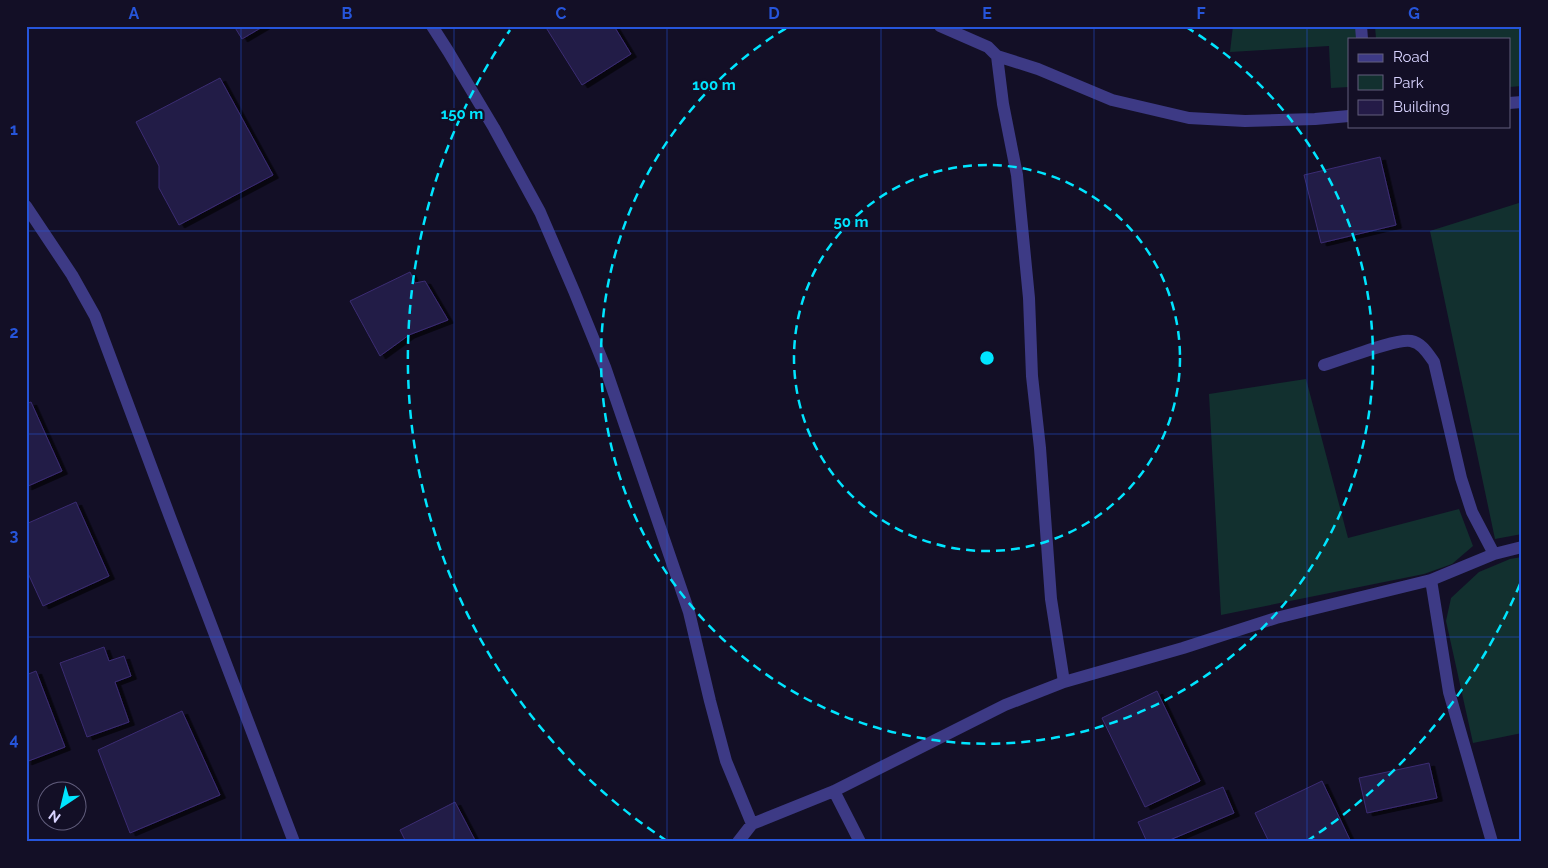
<svg xmlns="http://www.w3.org/2000/svg" width="1548" height="868" font-family="Raleway,sans-serif">
	<style>
		.green { fill: #12302f }
		.building { fill: #241b47; stroke: #3b2d73; filter: url(#shadow) }
		.lines { fill: none; stroke-linecap: round; stroke-linejoin: round }
		.minor { stroke: #3d3a85; stroke-width: 12 }
		.grid { fill: none; stroke: #2655da; stroke-width: 1; stroke-opacity: 0.55 }
		.ring { fill: none; stroke: #00e5ff; stroke-width: 2.5; stroke-dasharray: 9 6 }
		.centre { fill: #00e5ff; stroke: #130f26; stroke-width: 2.5 }
		.ring-label { font-size: 15px; text-anchor: middle; font-weight: bold; fill: #00e5ff; stroke: #130f26; stroke-width: 4.5; stroke-linejoin: round; paint-order: stroke }
		.neatline { fill: none; stroke: #2655da; stroke-width: 2 }
		.grid-label { font-size: 16px; text-anchor: middle; font-weight: bold; fill: #2655da }
	</style>
	<defs>
		<filter id="shadow"><feDropShadow dx="5.5" dy="3" stdDeviation="0" flood-color="#0009"/></filter>
	</defs>
	<rect width="100%" height="100%" fill="#130f26"/>
	<!-- green -->
	<path class="green" d="M1233,26H1357L1359,39H1349V87L1331,88L1329,46L1230,52Z
		M1375,26H1522V86L1509,87V39H1376Z
		M1522,202V534L1495,539L1430,231Z
		M1306,379L1348,538L1459,509L1473,546L1452,564L1424,574L1221,615L1209,394Z
		M1522,557V733L1473,743L1446,621L1451,598L1479,572L1510,559Z"/>
	<!-- building -->
	<path class="building" d="M234,26H264L242,39Z
		M545,26H614L631,54L582,85Z
		M220,78L273,175L179,225L159,188V166L136,122Z
		M1380,157L1396,225L1321,243L1304,175Z
		M410,272L415,283L425,281L448,320L409,335L380,356L350,301Z
		M31,402L62,471L26,487V404Z
		M76,502L109,576L43,606L26,569V524Z
		M104,647L109,661L124,656L131,676L115,682L129,722L87,737L60,663Z
		M36,671L65,747L26,762V675Z
		M1157,691L1200,781L1145,807L1102,718Z
		M182,711L220,795L130,833L98,750Z
		M1429,763L1437,798L1367,813L1359,778Z
		M1322,781L1351,842H1269L1255,813Z
		M1223,787L1234,813L1165,842H1147L1138,822Z
		M455,802L476,842H406L400,830Z"/>
	<g class="lines">
		<!-- minor -->
		<path class="minor" d="M432,26L448,51L494,128L540,212L574,291L605,367L689,612L710,701L726,761L752,824
			M940,26L988,47L997,56L1038,69L1112,100L1189,118L1245,121L1315,119L1349,116
			M1361,26L1362,39
			M997,56L1003,104L1017,175L1029,298L1032,376L1040,448L1051,599L1064,682
			M1509,103L1522,102
			M26,206L72,275L95,316L170,517L294,842
			M1324,365C1342,360 1396,338 1411,341C1422,343 1428,354 1434,362L1461,478L1472,512L1494,554
			M1431,580L1449,692L1492,842
			M834,791L860,842
			M738,842L752,824L834,791L1005,705L1064,682L1183,648L1276,618L1431,580L1494,554L1522,547"/>
	</g>
	<!-- grid -->
	<path class="grid" d="M241,26V842M454,26V842M667,26V842M881,26V842M1094,26V842M1307,26V842M26,231H1522M26,434H1522M26,637H1522"/>
	<!-- distance rings -->
	<g class="ring">
		<circle cx="987" cy="358" r="193"/>
		<path d="M1186 27A386 386 0 1 1 788 27"/>
		<path d="M1520 584A579 579 0 0 1 1307 841M667 841A579 579 0 0 1 510 30"/>
	</g>
	<circle cx="987" cy="358" r="8" class="centre"/>
	<g class="ring-label">
		<text x="714" y="90">100 m</text>
		<text x="462" y="119">150 m</text>
		<text x="851" y="227">50 m</text>
	</g>
	<!-- border -->
	<rect width="1548" height="868" fill="none" stroke="#130f26" stroke-width="55"/>
	<!-- legend -->
	<rect x="1348" y="38" width="162" height="90" fill="#130f26" stroke="#625e7d"/>
	<rect x="1358" y="54" width="25" height="8" fill="#3d3a85" stroke="#625e7d"/>
	<text x="1393" y="62" font-size="15" fill="#d9d4ff">Road</text>
	<rect x="1358" y="75" width="25" height="15" fill="#12302f" stroke="#625e7d"/>
	<text x="1393" y="88" font-size="15" fill="#d9d4ff">Park</text>
	<rect x="1358" y="100" width="25" height="15" fill="#241b47" stroke="#625e7d"/>
	<text x="1393" y="112" font-size="15" fill="#d9d4ff">Building</text>
	<!-- north arrow -->
	<g transform="translate(62 806) rotate(215)"><circle r="24" fill="#130f26" stroke="#625e7d"/>
	<path d="M0-4L9 19L0 12L-9 19Z" fill="#00e5ff"/>
	<text y="-8" font-size="14" font-weight="bold" text-anchor="middle" fill="#d9d4ff">N</text>
	</g>
	<rect x="28" y="28" width="1492" height="812" class="neatline"/>
	<g class="grid-label">
		<text x="134" y="19">A</text>
		<text x="347" y="19">B</text>
		<text x="561" y="19">C</text>
		<text x="774" y="19">D</text>
		<text x="987" y="19">E</text>
		<text x="1201" y="19">F</text>
		<text x="1414" y="19">G</text>
		<text x="14" y="135">1</text>
		<text x="14" y="338">2</text>
		<text x="14" y="541">3</text>
		<text x="14" y="745">4</text>
	</g>
</svg>
